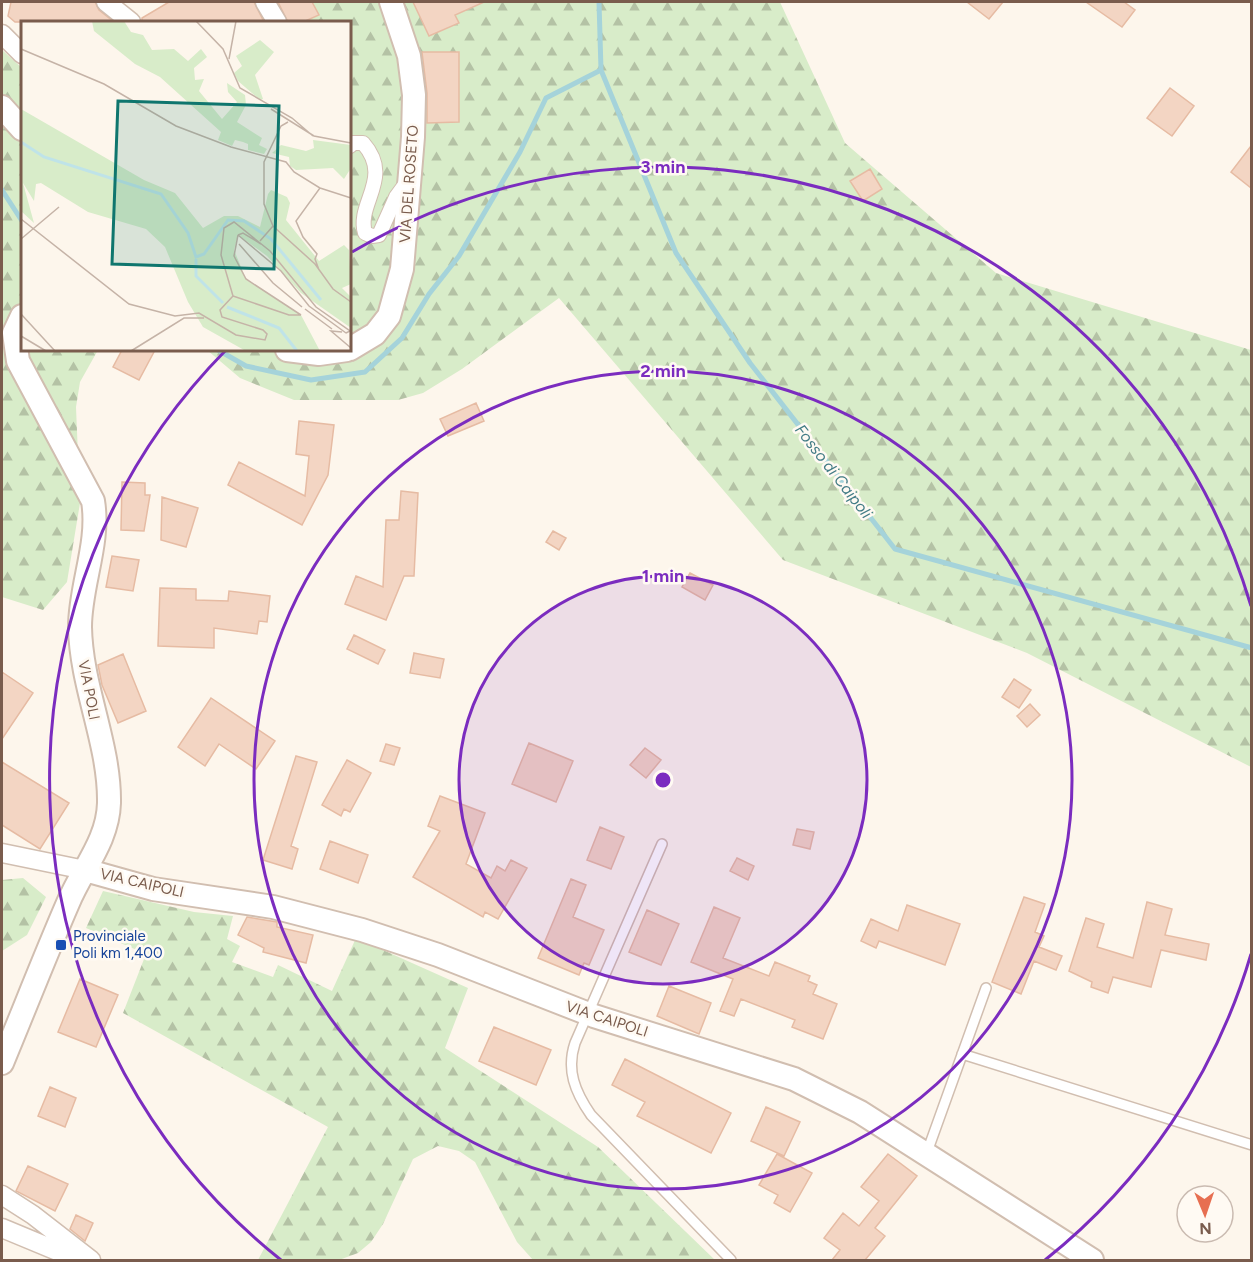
<svg xmlns="http://www.w3.org/2000/svg" width="1253" height="1262" font-family="Figtree,sans-serif">
	<style>
		.forest { fill: url(#forest-firs) }
		.lines { fill: none; stroke-linecap: round; stroke-linejoin: round }
		.stream { stroke: #a5d3da; stroke-width: 5 }
		.building { fill: #f3d5c3; stroke: #e6bba3; stroke-width: 1.5 }
		.service-casing { stroke: #d1beb0; stroke-width: 12 }
		.pedestrian-casing { stroke: #d1beb0; stroke-width: 16 }
		.minor-casing { stroke: #d1beb0; stroke-width: 21 }
		.tertiary-casing { stroke: #d1beb0; stroke-width: 26 }
		.service { stroke: #fff; stroke-width: 9 }
		.pedestrian { stroke: #fff; stroke-width: 14 }
		.minor { stroke: #fff; stroke-width: 18 }
		.tertiary { stroke: #fff; stroke-width: 22 }
		.ring { fill: none; stroke: #7b2cbf; stroke-width: 3 }
		.transit-dot { fill: #1a4fb4; stroke: #fffaf3; stroke-width: 2 }
		.labels { text-anchor: middle; stroke-width: 5; stroke-linejoin: round; paint-order: stroke }
		.street-label { font-size: 15px; fill: #7a5c4d; stroke: #fffaf3 }
		.transit-label { font-size: 15px; fill: #164399; stroke: #fffaf3; text-anchor: start }
		.water-label { font-size: 16px; font-style: italic; fill: #437c86; stroke: #fffaf3 }
		.inset-river { fill: none; stroke: #bfe3e8; stroke-width: 3 }
		.inset-road { fill: none; stroke: #c5b3a7; stroke-width: 1.5 }
		.view { fill: #0f766e; fill-opacity: 0.15; stroke: #0f766e; stroke-width: 3 }
		.inset-edge { fill: none; stroke: #7a5c4d; stroke-width: 3 }
		.centre { fill: #7b2cbf; stroke: #fffaf3; stroke-width: 3 }
		.ring-label { font-size: 18px; text-anchor: middle; font-weight: bold; fill: #7b2cbf; stroke: #fffaf3; stroke-width: 5; stroke-linejoin: round; paint-order: stroke }
	</style>
	<defs>
		<pattern id="forest-firs" width="22" height="20" patternUnits="userSpaceOnUse" patternTransform="scale(1.5)"><rect width="22" height="20" fill="#d8ecc9"/><path d="M5 1l3.5 6h-7zM16 11l3.5 6h-7z" fill="#b4c2a5"/></pattern>
	</defs>
	<rect width="100%" height="100%" fill="#fdf6ec"/>
	<!-- forest -->
	<path class="forest" d="M265,2H780L845,143L996,273L1251,350V767L1027,653L783,560L559,298L462,369L423,393L398,400H294L240,378L207,350H350V22H277Z
		M2,50L22,68V350H98L80,382L76,407L80,503L67,582L43,610L2,597Z
		M23,878L46,897L27,935L2,951V880Z
		M103,891L194,912L233,916L227,939L240,946L232,962L273,977L278,965L332,991L356,938L468,988L445,1048L598,1147L715,1260H533L517,1242L475,1162L459,1151L438,1146L413,1159L383,1224L371,1242L358,1253L339,1260H258L328,1127L123,1013L146,954L86,928Z"/>
	<g class="lines">
		<!-- stream -->
		<path class="stream" d="M599,2L601,70
			M2,190L22,221
			M218,350L246,366L311,380L365,372L402,338L429,294L459,256L520,152L546,98L601,70L676,253L750,363L895,549L1252,648"/>
	</g>
	<!-- building -->
	<path class="building" d="M11,2H95L99,10L114,22H15L8,16Z
		M169,2H254L264,22H142V18Z
		M278,2H312L319,15L303,22H288Z
		M413,2H484L455,15L459,23L429,36Z
		M967,2H1003L989,19Z
		M1086,2H1124L1135,10L1122,27Z
		M422,52H459V122L427,123V93Z
		M1170,88L1194,106L1172,136L1147,118Z
		M1251,146V188L1231,172Z
		M870,169L882,189L863,201L850,181Z
		M122,350H155L139,380L113,367Z
		M476,403L484,421L448,436L440,419Z
		M299,421L334,425L328,475L302,525L228,485L239,462L305,496L309,456L296,454Z
		M122,482L145,483V495H150L144,531L121,530Z
		M401,491L418,493L414,576H404L386,620L345,604L356,576L383,587L386,520H399Z
		M162,497L198,508L186,547L161,540Z
		M553,531L566,538L559,550L546,542Z
		M112,556L139,560L133,591L106,587Z
		M690,573L713,585L705,600L682,587Z
		M160,588L196,589V600L228,601L229,591L270,596L267,622L259,621L257,634L214,628V648L158,646Z
		M354,635L385,650L378,664L347,649Z
		M414,653L444,659L440,678L410,673Z
		M123,654L146,711L118,723L102,685L98,665Z
		M2,672L33,693L2,739Z
		M1014,679L1031,690L1019,708L1002,697Z
		M211,698L275,741L256,769L219,744L205,766L178,747Z
		M1030,704L1040,715L1027,727L1017,716Z
		M529,743L573,761L556,802L512,784Z
		M386,744L400,748L394,765L380,761Z
		M645,748L661,760L646,778L630,765Z
		M296,756L317,762L291,846L298,849L292,869L263,860Z
		M347,760L371,773L350,812L344,809L341,816L322,805Z
		M2,762L69,803L40,849L2,825Z
		M440,796L485,813L466,864L491,878L497,866L505,871L511,860L527,868L498,919L485,912L483,917L413,877L440,831L428,826Z
		M600,827L624,837L611,869L587,860Z
		M797,829L814,832L810,849L793,845Z
		M330,841L368,855L358,883L320,869Z
		M737,858L754,866L748,880L730,871Z
		M571,879L586,885L573,917L604,930L589,965L584,963L579,975L538,958Z
		M1024,897L1045,904L1035,932L1044,936L1039,947L1062,956L1056,970L1034,961L1021,994L992,982Z
		M1147,902L1172,909L1165,935L1209,944L1206,960L1161,950L1151,987L1113,977L1108,993L1091,987L1092,982L1069,971L1086,918L1104,924L1097,947L1133,958Z
		M907,905L960,924L945,965L879,941L876,948L861,941L871,919L898,931Z
		M714,907L740,918L723,958L769,976L775,962L810,976L808,981L817,985L813,994L837,1004L823,1039L792,1027L795,1020L741,999L734,1016L720,1011L733,979L691,962Z
		M647,910L679,924L661,965L629,952Z
		M247,917L277,922V927L313,935L306,963L263,952L264,948L238,935Z
		M80,979L118,995L96,1047L58,1032Z
		M669,986L711,1003L699,1034L657,1016Z
		M494,1027L551,1050L536,1085L479,1061Z
		M625,1059L731,1113L711,1153L637,1116L645,1102L612,1085Z
		M50,1087L76,1098L65,1127L38,1116Z
		M766,1107L800,1122L784,1156L751,1141Z
		M777,1154L812,1173L790,1212L774,1203L778,1195L759,1185Z
		M888,1154L917,1176L875,1228L885,1236L865,1260H832L840,1250L824,1238L843,1213L859,1226L879,1201L861,1187Z
		M28,1166L68,1184L55,1211L16,1191Z
		M76,1215L93,1223L85,1241L70,1229Z"/>
	<g class="lines">
		<!-- service casing -->
		<g class="service-casing">
			<path id="service" d="M662,844L575,1043C566,1070 575,1092 591,1115L731,1260
				M962,1054L1252,1145
				M926,1155L986,988"/>
		</g>
		<!-- pedestrian casing -->
		<g class="pedestrian-casing">
			<path id="pedestrian" d="M350,146L353,143H363C394,178 356,203 365,233L372,236L379,235L396,197L407,182"/>
		</g>
		<!-- minor casing -->
		<g class="minor-casing">
			<path id="minor" d="M106,2L131,22
				M265,2L277,22
				M2,34L22,54
				M2,853L85,870
				M2,1195L33,1215L91,1260
				M2,1228L79,1260"/>
		</g>
		<!-- tertiary casing -->
		<g class="tertiary-casing">
			<path id="tertiary" d="M2,107L22,129
				M350,349L375,334L389,316L402,269L413,137L414,95L409,56L391,2
				M287,350L319,354L347,350
				M85,870L153,889L273,907L362,930L438,955L594,1016L794,1079L860,1112L1092,1260
				M2,1063C24,1010 45,956 68,903C82,869 108,841 109,803C110,744 81,687 80,627C80,585 100,543 93,501L18,361L14,333L22,316"/>
		</g>
		<!-- service -->
		<use href="#service" class="service"/>
		<!-- pedestrian -->
		<use href="#pedestrian" class="pedestrian"/>
		<!-- minor -->
		<use href="#minor" class="minor"/>
		<!-- tertiary -->
		<use href="#tertiary" class="tertiary"/>
	</g>
	<!-- distance rings -->
	<circle cx="663" cy="780" r="204" fill="#7b2cbf" fill-opacity=".12"/>
	<g class="ring">
		<circle cx="663" cy="780" r="204"/>
		<circle cx="663" cy="780" r="409"/>
		<path d="M1251 954A613 613 0 0 1 1045 1260M281 1260A613 613 0 0 1 226 350M352 252A613 613 0 0 1 1251 606"/>
	</g>
	<!-- markers -->
	<rect class="transit-dot" x="55" y="939" width="12" height="12" rx="3"/>
	<g class="labels">
		<!-- street labels -->
		<g class="street-label">
			<text transform="translate(409 184) rotate(-86)" y="5">VIA DEL ROSETO</text>
			<text transform="translate(89 690) rotate(79)" y="5">VIA POLI</text>
			<text transform="translate(142 883) rotate(13)" y="5">VIA CAIPOLI</text>
			<text transform="translate(607 1019) rotate(18)" y="5">VIA CAIPOLI</text>
		</g>
		<!-- transit labels -->
		<g class="transit-label">
			<text x="73" y="941">Provinciale<tspan x="73" dy="17">Poli km 1,400</tspan></text>
		</g>
		<!-- water labels -->
		<g class="water-label">
			<text transform="translate(834 471) rotate(52)" y="6">Fosso di Caipoli</text>
		</g>
	</g>
	<!-- overview -->
	<g transform="translate(21 21)">
		<rect width="330" height="330" fill="#fdf6ec"/>
		<path d="M71,0H103L110,11L122,14L131,29L153,28L167,40L180,28L186,36L173,47L174,59L183,58L178,70L201,98L216,81L207,71L206,62L224,74L225,84L216,101L241,117L238,124L246,128L243,133L227,129V123L222,121L214,119L211,125L197,119L200,111L139,56L114,43L73,10ZM0,88L123,159L154,172L182,207L203,195H217L239,206L247,173L250,169L266,176L269,182L265,199L298,240L323,224L328,229L330,263L321,267L330,276V307L280,272L246,235L217,214L213,229L225,258L280,294L299,330L223,329L182,306L167,281L144,226L125,208L67,191L20,162L15,163L13,180L2,162L13,202L0,190ZM292,119L330,124V147L323,158L312,147L275,149L269,145L268,136L251,132L260,124L285,130L293,127Z" fill="#d8ecc9"/>
		<path d="M239,19L253,31L234,54L242,78L239,79L217,60L213,52L221,45L215,35Z" fill="#d8ecc9"/>
		<path class="inset-river" d="M0,121L23,136L140,173L167,212L175,236L183,233L207,199L223,200L250,218L300,279M175,238V255L202,282M206,286L258,307L276,330"/>
		<path class="inset-road" d="M175,0L202,28L219,67L271,97L292,115M0,28L83,63L155,105L210,126L265,141L273,151L299,167L275,200L282,216L296,233L294,238L298,249M208,38L215,0M250,88L293,115L330,122M299,167L330,177M0,198L108,283L154,295L178,292L215,314L244,319L246,313L242,309L201,296L199,289L212,275M252,205L294,243L312,268L330,281M217,214L260,250L288,285L325,312M217,214L213,235L225,258L280,294M217,214L222,212L240,223M0,218L38,186M239,220L252,205L243,183V141L260,105L267,101M218,223L252,262L281,286M212,275L200,234L203,207L213,201L249,230L295,286L329,310L325,312M212,275L268,294H280M284,288L311,308M0,293L34,330M321,311L310,310L330,327M0,315L25,330M110,330L163,297H183"/>
		<path class="view" d="M97,80L258,85L253,248L91,243Z"/>
		<rect width="330" height="330" class="inset-edge"/>
	</g>
	<circle cx="663" cy="780" r="9" class="centre"/>
	<g class="ring-label">
		<text x="663" y="173">3 min</text>
		<text x="663" y="377">2 min</text>
		<text x="663" y="582">1 min</text>
	</g>
	<!-- border -->
	<rect width="1253" height="1262" fill="none" stroke="#7a5c4d" stroke-width="6"/>
	<!-- north arrow -->
	<g transform="translate(1205 1214) rotate(178)"><circle r="28" fill="#fffaf3" stroke="#cabbb1" stroke-width="1.5"/>
	<path d="M0-4.5L10 22L0 15L-10 22Z" fill="#e76f51"/>
	<text y="-9" font-size="16" font-weight="bold" text-anchor="middle" fill="#7a5c4d">N</text>
	</g>
</svg>
